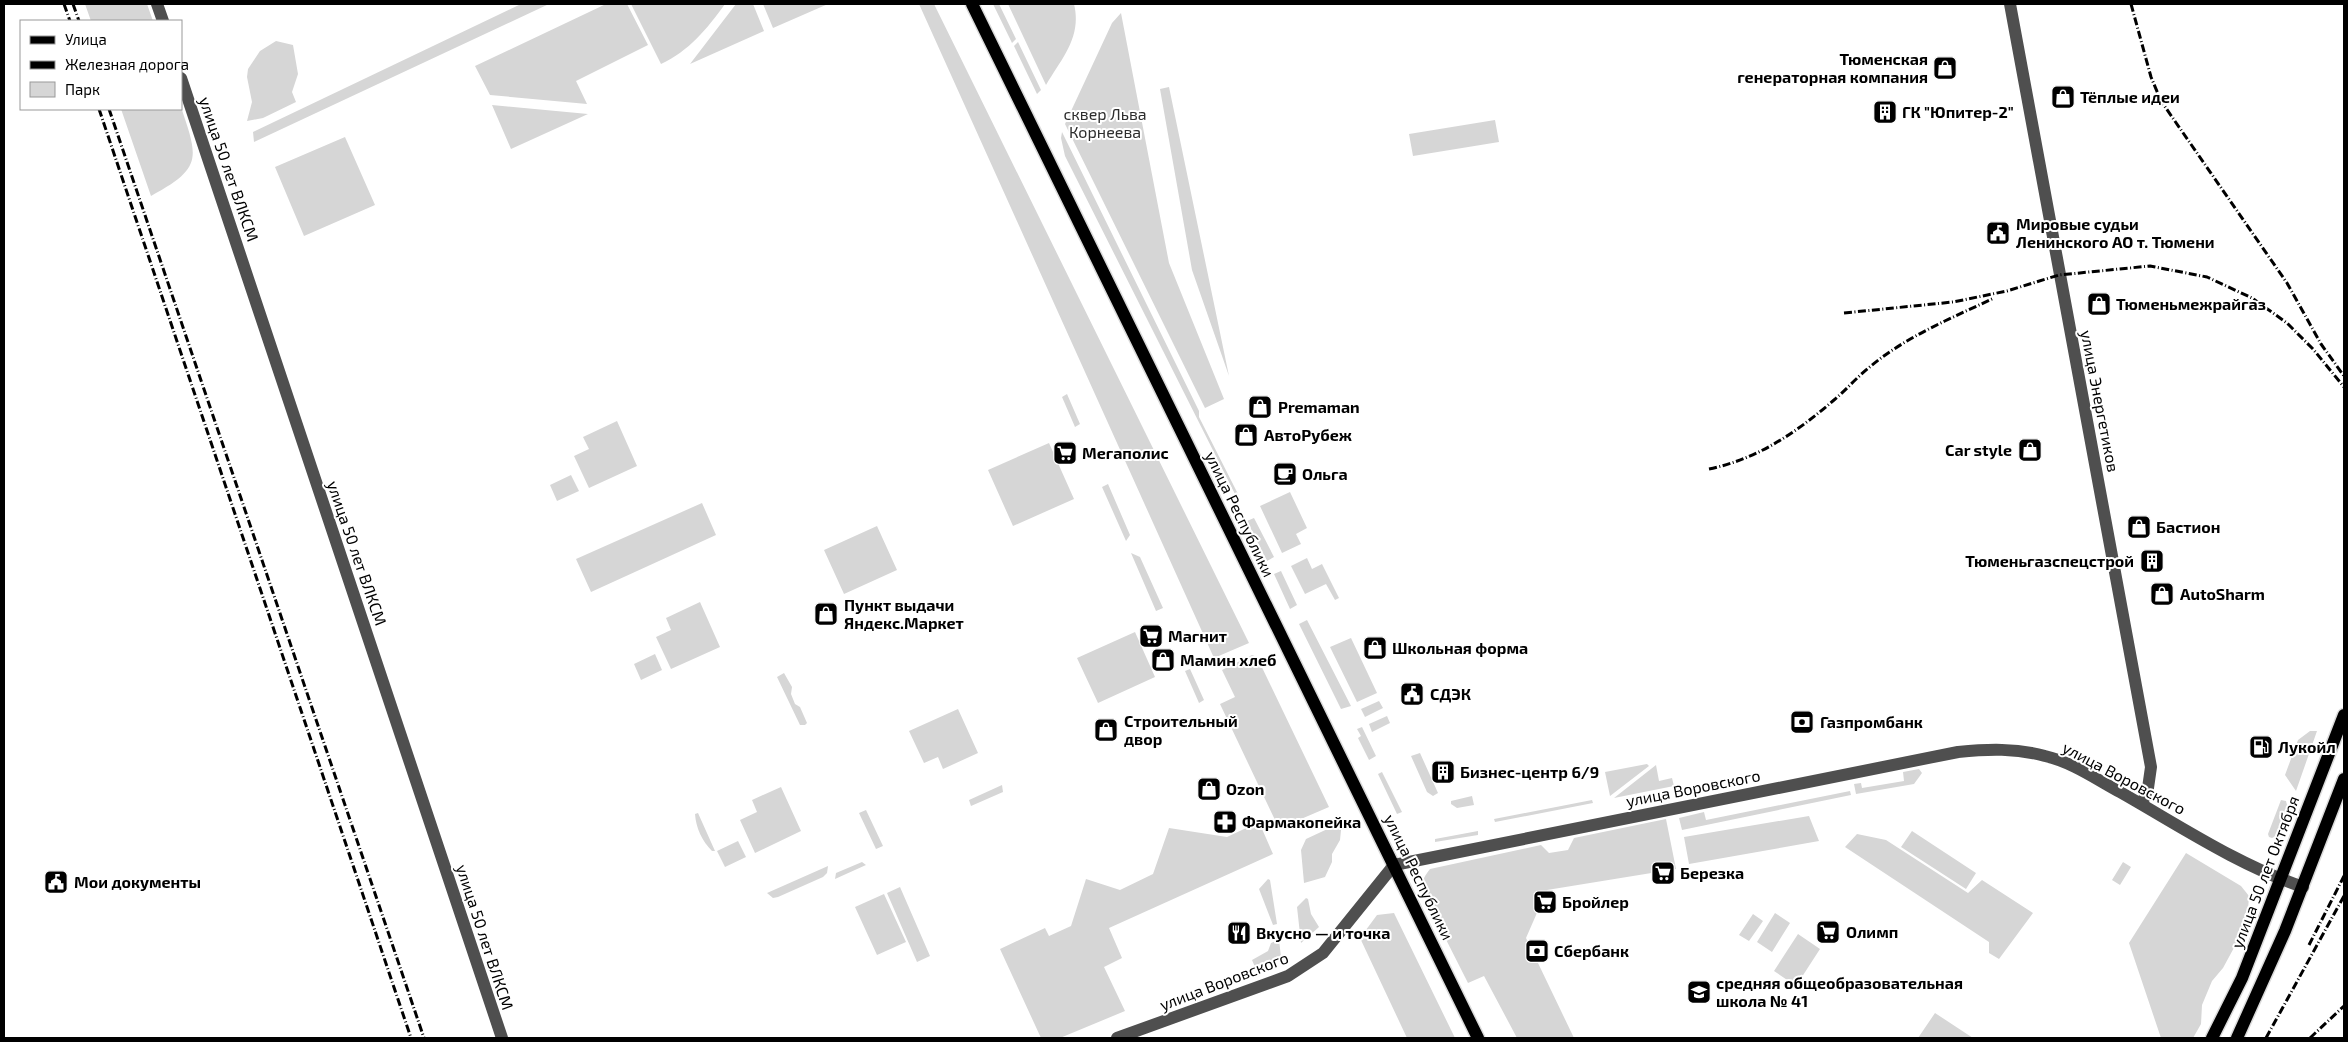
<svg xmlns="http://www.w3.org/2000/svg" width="2348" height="1042" font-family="'Exo 2',sans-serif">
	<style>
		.green { fill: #d6d6d6 }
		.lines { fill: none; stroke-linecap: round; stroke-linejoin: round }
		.major-casing { stroke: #dbdbdb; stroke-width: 15 }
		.minor { stroke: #4f4f4f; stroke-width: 12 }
		.major { stroke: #000; stroke-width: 12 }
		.rail { stroke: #000; stroke-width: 3; stroke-dasharray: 8 2.5 1 2.5; stroke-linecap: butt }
		.labels { text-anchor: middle; stroke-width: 4; stroke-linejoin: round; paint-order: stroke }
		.poi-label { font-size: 16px; font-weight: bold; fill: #000; stroke: #fff; text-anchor: start }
		.park-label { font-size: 16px; fill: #2d2d2d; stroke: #fff }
		.street-label { font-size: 16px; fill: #000; stroke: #fff }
	</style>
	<rect width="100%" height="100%" fill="#fff"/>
	<!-- green -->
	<path class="green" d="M85,4H147L153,21H91Z
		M521,4H549L254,142L253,132Z
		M606,4H627L648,45L576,81L587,104L490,95L475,66Z
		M631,4H725C707,29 689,51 661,64Z
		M736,4H753L764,31L690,64Z
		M763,4H828L773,28Z
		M919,4H934L1249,643L1214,658Z
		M993,4H999L1016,39L1012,43Z
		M1008,4H1074C1082,37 1062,58 1046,85Z
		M1121,13L1169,263L1224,399L1205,408L1065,124L1112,23Z
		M276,41L293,45L298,74L292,92L296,102L263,118L247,121L252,102L247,77L248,69L260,51Z
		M1018,42L1041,90L1037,94L1014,46Z
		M1169,87L1229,376L1192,270L1160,89Z
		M492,105L588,114L511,149Z
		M181,107C198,158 203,168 151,196L121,109H181Z
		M1495,120L1499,142L1413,156L1409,134Z
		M1062,132L1199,411V417L1239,496L1237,498L1065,156L1061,138Z
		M345,137L375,205L304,236L275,167Z
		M1067,394L1080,424L1075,427L1062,397Z
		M617,421L637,466L589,488L574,456L589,449L583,437Z
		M1049,443L1074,499L1013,526L988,470Z
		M571,475L579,491L557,501L550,485Z
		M1108,484L1130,535L1126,541L1102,487Z
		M1290,492L1307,528L1296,534L1301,544L1282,553L1260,506Z
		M702,503L716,535L591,592L576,559Z
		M1254,518L1274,557L1267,561L1247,521Z
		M877,526L897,570L844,594L824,550Z
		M1131,553L1140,557L1163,608L1156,611Z
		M1307,558L1312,569L1322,564L1339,598L1335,600L1326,584L1305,594L1291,566Z
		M1281,571L1297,605L1290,609L1274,574Z
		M700,602L720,647L671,669L656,637L671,630L666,618Z
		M1307,620L1351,706L1341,709L1299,624Z
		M1135,632L1155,677L1098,703L1077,658Z
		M1351,638L1377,693L1357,702L1330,647Z
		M655,654L662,670L641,680L634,664Z
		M1252,655L1257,657L1329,807L1287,825H1281L1275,820L1220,704L1235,697L1222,670Z
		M1190,669L1204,700L1199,703L1185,671Z
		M784,673L792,687L791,694L795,704L800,707L807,723L805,725H800L777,677Z
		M1379,701L1383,708L1365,717L1361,709Z
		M958,709L978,753L943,769L938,757L924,763L909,731Z
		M1387,716L1390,723L1372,732L1369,724Z
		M1362,727L1376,756L1369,760L1358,738L1361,736L1357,729Z
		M2310,731H2317L2296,791L2285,775L2298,740Z
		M1420,753L1438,793L1433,796L1427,792L1411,756Z
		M1647,764L1649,766L1610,796L1605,772Z
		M1656,765L1659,781L1672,778L1674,786L1614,798Z
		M1919,769L1922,773L1914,784L1856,794L1854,784L1861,783L1862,788L1904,781L1903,772Z
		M1382,772L1402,812L1397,814L1378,774Z
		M1002,785L1003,792L971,806L969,800Z
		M781,787L801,831L755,853L740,820L757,812L752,800Z
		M1850,791L1851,795L1682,830L1679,818L1704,812L1706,820Z
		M1472,796L1474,805L1457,808L1451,804V801Z
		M1592,800L1593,803L1495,822L1494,819Z
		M2281,800L2286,801L2287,805L2276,836L2272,838L2269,837L2268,834Z
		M866,810L883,846L876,849L859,813Z
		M698,813L715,851H712C702,841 696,828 695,814Z
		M1809,816L1819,841L1689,864L1684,837Z
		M1666,819L1676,869L1547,890L1526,938L1574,1038H1517L1484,976L1468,983L1424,896C1420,884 1423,878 1430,869L1541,845L1549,853L1568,850L1574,838Z
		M1259,822L1273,854L1109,928L1122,958L1104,967L1125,1011L1060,1038H1041L1000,949L1045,928L1049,936L1071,926L1086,879L1120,890L1153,874L1169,828L1227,837Z
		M1336,825L1341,830L1340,840L1332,854V862L1325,877L1304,883L1301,850L1306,839Z
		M1478,831V835L1435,842V839Z
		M1912,831L1976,873L1966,889L1901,847Z
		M1857,834L1886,840L1968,893L1982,880L2033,913L1999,959L1989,953V942L1845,847Z
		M738,841L746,857L725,867L717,851Z
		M2186,853L2241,886L2249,896L2248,910L2236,944L2223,968L2212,981L2202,1005L2201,1024L2193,1038H2161L2129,943Z
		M862,862L866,865L835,879L836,873Z
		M2123,862L2131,867L2120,885L2112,880Z
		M828,866L827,873L823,877L778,897L773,898L767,893Z
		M1268,879L1270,880L1277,924L1273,925L1259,889Z
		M900,887L930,956L917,962L887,893Z
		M884,894L906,942L877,955L855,907Z
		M1306,898L1308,899L1311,914L1319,927L1301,943L1297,907Z
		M1394,913L1455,1038H1407L1360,938L1377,915Z
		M1775,913L1790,923L1772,952L1757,942Z
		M1753,914L1763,921L1749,941L1739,935Z
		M1278,931L1281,957L1255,967L1252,960L1268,951L1271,943L1278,940L1275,932Z
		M1798,934L1820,949L1796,986L1774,971Z
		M1935,1013L1973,1038H1918Z"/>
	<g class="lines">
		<!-- major casing -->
		<g class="major-casing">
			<path id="major" d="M972,4L1478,1038
				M2212,1038L2242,978L2344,715
				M2237,1038L2285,931L2344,779"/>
		</g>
		<!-- minor -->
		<path class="minor" d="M157,4L163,21
			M2010,4L2151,767L2148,788L2142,804
			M181,78L502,1038
			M1117,1038L1288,976L1323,953L1394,865L1958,752C1988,749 2016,748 2045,756C2072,762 2096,779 2120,792C2180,826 2238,865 2303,887"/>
		<!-- major -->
		<use href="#major" class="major"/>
		<!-- rail -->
		<path class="rail" d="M64,4L70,21
			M73,4L79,21
			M2131,4L2151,77L2161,101L2287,283L2321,344L2344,376
			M99,109L411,1038
			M109,109L424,1038
			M1844,313L1953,302L2007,291L2059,275L2150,266L2207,277L2252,298L2287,323L2313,349L2344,387
			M1709,469C1758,459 1797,432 1834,400C1847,389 1858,376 1871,366C1907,336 1952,318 1994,298
			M2309,945L2344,876
			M2266,1038L2344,896
			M2310,1038L2344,1006"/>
	</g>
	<!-- icons -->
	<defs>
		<g id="shop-square" transform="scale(1.25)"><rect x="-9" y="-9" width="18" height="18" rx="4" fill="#000" stroke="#fff"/><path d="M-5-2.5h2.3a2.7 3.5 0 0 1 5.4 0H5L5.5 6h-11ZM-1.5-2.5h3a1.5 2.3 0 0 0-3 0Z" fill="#fff"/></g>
		<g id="building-square" transform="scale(1.25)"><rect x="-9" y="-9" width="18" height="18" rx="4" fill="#000" stroke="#fff"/><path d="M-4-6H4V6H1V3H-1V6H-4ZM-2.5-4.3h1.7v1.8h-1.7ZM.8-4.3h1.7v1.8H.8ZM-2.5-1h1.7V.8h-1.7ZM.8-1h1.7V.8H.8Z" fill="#fff"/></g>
		<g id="civic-square" transform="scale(1.25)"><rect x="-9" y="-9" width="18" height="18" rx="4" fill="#000" stroke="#fff"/><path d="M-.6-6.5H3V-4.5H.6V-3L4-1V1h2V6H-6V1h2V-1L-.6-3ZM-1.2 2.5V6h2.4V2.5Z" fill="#fff"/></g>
		<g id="supermarket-square" transform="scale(1.25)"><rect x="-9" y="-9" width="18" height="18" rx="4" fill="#000" stroke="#fff"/><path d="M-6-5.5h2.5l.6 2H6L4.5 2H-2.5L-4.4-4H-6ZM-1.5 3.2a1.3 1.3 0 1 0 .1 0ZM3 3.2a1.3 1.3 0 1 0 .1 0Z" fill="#fff"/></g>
		<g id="cafe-square" transform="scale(1.25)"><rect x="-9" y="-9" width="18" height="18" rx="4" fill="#000" stroke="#fff"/><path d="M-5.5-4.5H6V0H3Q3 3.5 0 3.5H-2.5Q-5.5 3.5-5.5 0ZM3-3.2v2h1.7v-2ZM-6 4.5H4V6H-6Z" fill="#fff"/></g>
		<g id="bank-square" transform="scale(1.25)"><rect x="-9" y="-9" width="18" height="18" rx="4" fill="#000" stroke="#fff"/><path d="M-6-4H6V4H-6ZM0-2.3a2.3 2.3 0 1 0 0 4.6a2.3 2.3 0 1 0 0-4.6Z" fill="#fff"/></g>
		<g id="fuel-square" transform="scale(1.25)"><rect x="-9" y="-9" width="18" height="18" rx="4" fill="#000" stroke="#fff"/><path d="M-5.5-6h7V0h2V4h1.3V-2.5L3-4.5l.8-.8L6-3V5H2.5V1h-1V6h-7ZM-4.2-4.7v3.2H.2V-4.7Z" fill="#fff"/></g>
		<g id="pharmacy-square" transform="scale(1.25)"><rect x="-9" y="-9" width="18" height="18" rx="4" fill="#000" stroke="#fff"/><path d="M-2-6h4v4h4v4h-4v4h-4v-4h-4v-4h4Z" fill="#fff"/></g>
		<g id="restaurant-square" transform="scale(1.25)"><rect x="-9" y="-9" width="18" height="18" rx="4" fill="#000" stroke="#fff"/><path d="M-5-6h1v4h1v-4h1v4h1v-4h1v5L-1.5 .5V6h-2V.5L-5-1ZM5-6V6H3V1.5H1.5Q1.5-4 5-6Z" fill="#fff"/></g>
		<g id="school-square" transform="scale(1.25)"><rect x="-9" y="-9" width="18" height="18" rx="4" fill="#000" stroke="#fff"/><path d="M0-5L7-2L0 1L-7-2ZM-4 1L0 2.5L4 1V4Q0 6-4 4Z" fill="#fff"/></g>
	</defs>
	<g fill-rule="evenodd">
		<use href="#shop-square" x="1945" y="68"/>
		<use href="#shop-square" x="2063" y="97"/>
		<use href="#building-square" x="1885" y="112"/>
		<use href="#civic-square" x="1998" y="233"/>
		<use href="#shop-square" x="2099" y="304"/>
		<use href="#shop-square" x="1260" y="407"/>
		<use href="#shop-square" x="1246" y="435"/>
		<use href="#shop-square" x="2030" y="450"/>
		<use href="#supermarket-square" x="1065" y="453"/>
		<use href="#cafe-square" x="1285" y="474"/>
		<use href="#shop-square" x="2139" y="527"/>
		<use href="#building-square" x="2152" y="561"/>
		<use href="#shop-square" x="2162" y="594"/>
		<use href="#shop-square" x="826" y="614"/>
		<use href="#supermarket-square" x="1151" y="636"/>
		<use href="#shop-square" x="1375" y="648"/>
		<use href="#shop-square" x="1163" y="660"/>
		<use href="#civic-square" x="1412" y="694"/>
		<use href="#bank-square" x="1802" y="722"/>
		<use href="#shop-square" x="1106" y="730"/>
		<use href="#fuel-square" x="2261" y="747"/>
		<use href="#building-square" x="1443" y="772"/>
		<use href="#shop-square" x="1209" y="789"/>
		<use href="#pharmacy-square" x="1225" y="822"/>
		<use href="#supermarket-square" x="1663" y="873"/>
		<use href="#civic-square" x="56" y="882"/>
		<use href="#supermarket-square" x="1545" y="902"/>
		<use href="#supermarket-square" x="1828" y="932"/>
		<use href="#restaurant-square" x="1239" y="933"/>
		<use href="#bank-square" x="1537" y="951"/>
		<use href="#school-square" x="1699" y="992"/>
	</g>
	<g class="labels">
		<!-- poi labels -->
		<g class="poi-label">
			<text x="1928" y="65" text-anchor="end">Тюменская<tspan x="1928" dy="18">генераторная компания</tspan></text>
			<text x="2080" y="103">Тёплые идеи</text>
			<text x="1902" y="118">ГК "Юпитер-2"</text>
			<text x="2016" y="230">Мировые судьи<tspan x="2016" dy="18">Ленинского АО т. Тюмени</tspan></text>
			<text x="2116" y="310">Тюменьмежрайгаз</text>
			<text x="1278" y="413">Premaman</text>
			<text x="1264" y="441">АвтоРубеж</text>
			<text x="2012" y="456" text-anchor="end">Car style</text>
			<text x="1082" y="459">Мегаполис</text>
			<text x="1302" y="480">Ольга</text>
			<text x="2156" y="533">Бастион</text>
			<text x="2134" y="567" text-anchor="end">Тюменьгазспецстрой</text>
			<text x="2180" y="600">AutoSharm</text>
			<text x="844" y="611">Пункт выдачи<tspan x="844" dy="18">Яндекс.Маркет</tspan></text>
			<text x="1168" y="642">Магнит</text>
			<text x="1392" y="654">Школьная форма</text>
			<text x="1180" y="666">Мамин хлеб</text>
			<text x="1430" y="700">СДЭК</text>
			<text x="1124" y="727">Строительный<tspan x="1124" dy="18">двор</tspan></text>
			<text x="1820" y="728">Газпромбанк</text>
			<text x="2278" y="753">Лукойл</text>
			<text x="1460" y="778">Бизнес-центр 6/9</text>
			<text x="1226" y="795">Ozon</text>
			<text x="1242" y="828">Фармакопейка</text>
			<text x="1680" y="879">Березка</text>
			<text x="74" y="888">Мои документы</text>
			<text x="1562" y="908">Бройлер</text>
			<text x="1846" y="938">Олимп</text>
			<text x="1256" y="939">Вкусно — и точка</text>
			<text x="1554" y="957">Сбербанк</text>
			<text x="1716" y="989">средняя общеобразовательная<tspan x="1716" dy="18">школа № 41</tspan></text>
		</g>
		<!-- park labels -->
		<g class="park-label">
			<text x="1105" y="120">сквер Льва<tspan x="1105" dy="18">Корнеева</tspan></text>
		</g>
		<!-- street labels -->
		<g class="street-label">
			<text transform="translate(229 169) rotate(71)" y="6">улица 50 лет ВЛКСМ</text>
			<text transform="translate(2100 401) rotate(79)" y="6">улица Энергетиков</text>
			<text transform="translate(1240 514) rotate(64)" y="6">улица Республики</text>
			<text transform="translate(357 553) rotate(71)" y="6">улица 50 лет ВЛКСМ</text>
			<text transform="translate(2124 778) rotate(28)" y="6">улица Воровского</text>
			<text transform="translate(1693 788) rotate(-11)" y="6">улица Воровского</text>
			<text transform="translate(2265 872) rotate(-69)" y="6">улица 50 лет Октября</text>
			<text transform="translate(1419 877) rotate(64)" y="6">улица Республики</text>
			<text transform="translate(485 937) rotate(72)" y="6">улица 50 лет ВЛКСМ</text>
			<text transform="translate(1224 981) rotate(-21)" y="6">улица Воровского</text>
		</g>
	</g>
	<!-- border -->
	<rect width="2348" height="1042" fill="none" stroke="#000000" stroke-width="10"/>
	<!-- legend -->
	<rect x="20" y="20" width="162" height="90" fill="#ffffff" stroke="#999999"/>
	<rect x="30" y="36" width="25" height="8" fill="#000000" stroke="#999999"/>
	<text x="65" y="45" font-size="15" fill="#000000">Улица</text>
	<rect x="30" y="61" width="25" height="8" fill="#000000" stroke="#999999"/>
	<text x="65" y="70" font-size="15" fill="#000000">Железная дорога</text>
	<rect x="30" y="82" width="25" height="15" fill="#d6d6d6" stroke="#999999"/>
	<text x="65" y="95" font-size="15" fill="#000000">Парк</text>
</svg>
